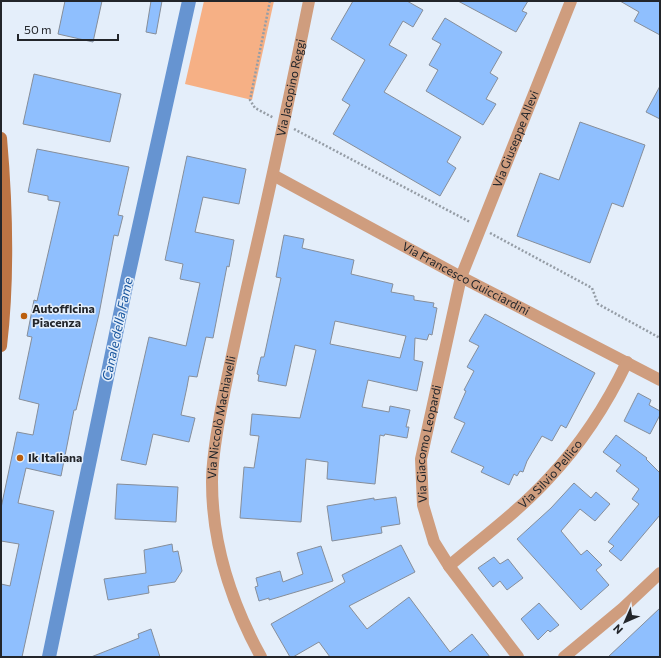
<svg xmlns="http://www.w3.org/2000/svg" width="661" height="658" font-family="Commissioner,sans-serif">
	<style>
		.green { fill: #f6b085 }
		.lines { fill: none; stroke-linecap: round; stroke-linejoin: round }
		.canal { stroke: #6694d1; stroke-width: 14 }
		.building { fill: #8fbffe; stroke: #868e9a; fill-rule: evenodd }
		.path { stroke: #959da6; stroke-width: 2.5; stroke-dasharray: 2 2; stroke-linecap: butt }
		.minor { stroke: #cf9d7e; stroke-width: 12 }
		.secondary { stroke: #bc7444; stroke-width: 12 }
		.poi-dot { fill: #bb5e0d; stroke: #e4eefa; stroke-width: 1.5 }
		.labels { text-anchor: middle; stroke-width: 3; stroke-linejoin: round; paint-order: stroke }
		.street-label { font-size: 12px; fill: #22252a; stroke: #e4eefa }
		.poi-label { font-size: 12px; font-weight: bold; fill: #22252a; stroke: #e4eefa; text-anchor: start }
		.water-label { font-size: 13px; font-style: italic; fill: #17559e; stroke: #e4eefa }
	</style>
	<rect width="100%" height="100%" fill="#e4eefa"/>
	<!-- green -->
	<path class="green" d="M204,1H274L252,100L185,84Z"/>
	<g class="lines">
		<!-- canal -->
		<path class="canal" d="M49,657L127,281L189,1"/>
	</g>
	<!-- building -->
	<path class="building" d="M65,1H102L93,42L58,34Z
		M151,1H162L156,34L146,32Z
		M353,1H407L423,10L413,27L403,21L389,45L407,55L384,92L461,137L447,162L456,168L440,196L333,134L350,105L342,100L365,60L331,39Z
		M458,1H528L522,11L527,13L516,32Z
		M620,1H660V35L634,21L639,12Z
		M445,18L502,52L490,73L498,78L486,99L496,104L483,125L426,91L438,70L429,65L441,44L432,39Z
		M34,74L121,94L110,142L23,124Z
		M660,86V119L646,112Z
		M580,122L645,145L623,207L612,203L590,263L517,236L540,173L559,180Z
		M37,149L129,167L118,215L123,216L118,236L114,235L99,314L76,410H74L61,476L26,468L18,503L54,511L22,657H1V584L10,586L19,544L1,541V508L17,432L33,435L39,404L19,399L32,337L27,336L34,300L37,301L60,202L48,200V196L28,192Z
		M187,156L246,169L239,204L203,197L195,232L234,240L229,267L227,266L213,338L206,337L197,377L189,376L187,387L181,415L195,418L189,442L153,434L146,465L121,460L149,337L186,346L200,283L180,279L183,264L165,260Z
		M284,235L304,239L302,248L354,260L351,274L393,284L391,292L414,296V300L434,303L433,307L437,308L432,335L429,334L427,340L415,338L414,360L423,362L417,391L368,380L362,407L389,412L390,406L410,410L406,427H409L407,438L385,434L384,436L380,435L375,484L327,479L328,462L306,459L301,522L240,518L244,467L254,468L259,436L250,435L252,414L300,418L316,350L295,345L286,386L258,381L259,375L257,374L261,357H264L281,278L276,277ZM335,321L406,336L400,358L330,344Z
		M485,314L595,373L566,428L561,425L552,441L542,436L527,461L523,472L520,471L517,476L514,474L509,485L481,472L484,467L451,452L465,423L454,418L466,391L464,390L474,371L467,367L479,346L469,341Z
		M638,393L651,400L649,405L660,411V415L650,434L624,421Z
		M616,435L647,458L646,459L660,473V515L621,561L609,551L614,546L608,542L639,504L632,499L639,489L616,471L621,465L603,452Z
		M574,483L591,498L596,492L610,504L595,521L580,509L561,531L581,555L587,550L602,565L596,570L609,585L581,610L517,539L551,508Z
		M117,484L178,487L176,522L115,519Z
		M396,497L400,524L381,527L382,533L332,541L327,506L374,498V500Z
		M172,544L173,552L178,551L182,571L175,582L148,586L149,593L108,600L104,579L146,573L144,550Z
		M401,545L415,572L349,606L367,629L409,597L450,652L472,634L490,657H330L319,642L293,657H290L271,624L345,582L342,575Z
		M321,546L333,581L269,600V598L259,601L255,587L258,586L256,578L280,571L283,582L303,574L297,553Z
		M494,557L500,564L508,559L523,578L507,590L500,581L493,587L478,568Z
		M539,603L559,625L550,632L548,630L538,640L521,619Z
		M660,608V657H608L624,642Z
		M151,629L160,657H91L139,638L138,634Z"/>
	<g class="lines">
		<!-- path -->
		<path class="path" d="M270,1L250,100L255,108L274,118
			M294,129L470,222
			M490,233L592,288L598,304L660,338"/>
		<!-- minor -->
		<g class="minor">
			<path id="s1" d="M273,175L461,277L660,380"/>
			<path id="s2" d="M449,566C482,538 520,510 549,478C581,444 607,404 627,362"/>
			<path id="s3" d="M261,657C232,604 212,544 212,482C212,460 216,437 220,415C228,371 238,327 248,283C270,189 290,95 309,1"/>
			<path id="s4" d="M518,657L449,566L434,542L423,505L421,459L461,277L571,1"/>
			<path d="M564,657L623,608L660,573"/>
		</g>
		<!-- secondary -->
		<path class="secondary" d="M1,138C7,207 9,278 1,346"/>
	</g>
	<!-- markers -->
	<g class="poi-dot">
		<circle cx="24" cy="316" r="4"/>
		<circle cx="20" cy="458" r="4"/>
	</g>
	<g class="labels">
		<!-- street labels -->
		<g class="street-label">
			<text dy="4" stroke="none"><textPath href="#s3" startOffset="586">Via Jacopino Reggi</textPath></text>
			<text dy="4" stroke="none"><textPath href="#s4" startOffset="562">Via Giuseppe Allevi</textPath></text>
			<text dy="4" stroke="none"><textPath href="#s1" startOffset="219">Via Francesco Guicciardini</textPath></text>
			<text dy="4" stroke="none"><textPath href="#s3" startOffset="249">Via Niccolò Machiavelli</textPath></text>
			<text dy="4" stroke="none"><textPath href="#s4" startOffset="243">Via Giacomo Leopardi</textPath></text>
			<text dy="4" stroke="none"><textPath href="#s2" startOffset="137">Via Silvio Pellico</textPath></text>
		</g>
		<!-- poi labels -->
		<g class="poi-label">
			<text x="32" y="313">Autofficina<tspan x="32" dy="14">Piacenza</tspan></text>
			<text x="28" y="462">Ik Italiana</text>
		</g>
		<!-- water labels -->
		<g class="water-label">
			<text transform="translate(117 329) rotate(-78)" y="5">Canale della Fame</text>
		</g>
	</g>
	<!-- border -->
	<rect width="661" height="658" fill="none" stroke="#22252a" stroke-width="4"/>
	<!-- north arrow -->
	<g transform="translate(625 622) rotate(225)" stroke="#e4eefa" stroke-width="3" paint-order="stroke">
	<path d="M0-3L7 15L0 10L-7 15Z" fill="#22252a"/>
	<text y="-6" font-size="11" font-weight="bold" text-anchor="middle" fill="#22252a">N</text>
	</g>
	<!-- scale -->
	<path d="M18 34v6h100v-6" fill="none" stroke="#22252a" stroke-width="2"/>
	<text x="24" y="34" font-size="12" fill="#22252a" stroke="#e4eefa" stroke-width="3" paint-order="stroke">50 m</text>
</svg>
